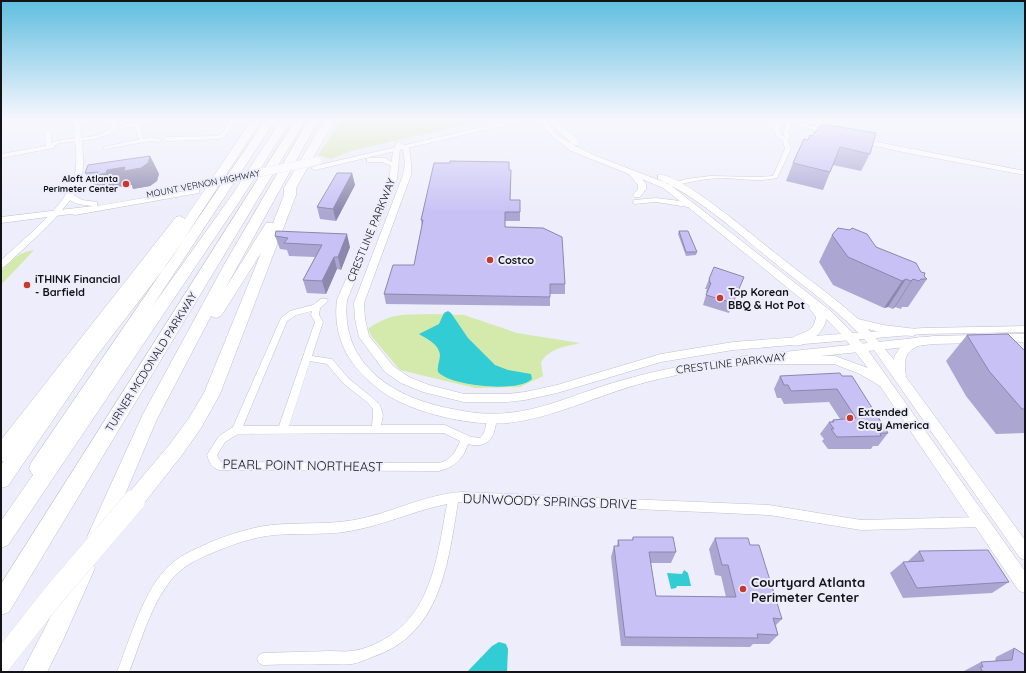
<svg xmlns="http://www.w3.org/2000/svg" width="1026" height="673" font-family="Quicksand,sans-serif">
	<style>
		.green { fill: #d4e9ac }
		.water { fill: #31ccd4 }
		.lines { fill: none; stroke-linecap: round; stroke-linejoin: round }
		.minor-casing { stroke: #c1c0cd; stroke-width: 1 }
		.tertiary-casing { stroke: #c1c0cd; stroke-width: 1 }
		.secondary-casing { stroke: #c1c0cd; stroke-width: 1 }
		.motorway-casing { stroke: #c1c0cd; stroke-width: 1 }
		.minor { fill: #fff; fill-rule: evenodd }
		.tertiary { fill: #fff; fill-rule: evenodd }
		.secondary { fill: #fff; fill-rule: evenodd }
		.motorway { fill: #fff; fill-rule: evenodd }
		.secondary-bridge-casing { stroke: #c1c0cd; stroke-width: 8; stroke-linecap: butt }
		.motorway-bridge-casing { stroke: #c1c0cd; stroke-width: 22; stroke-linecap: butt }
		.secondary-bridge { stroke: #fff; stroke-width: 8 }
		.motorway-bridge { stroke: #fff; stroke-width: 22 }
		.wall { fill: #aca6d3 }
		.shaded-wall { fill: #8c87ac }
		.building { fill: #c8c1f5; stroke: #8c87ac }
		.poi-dot { fill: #c6392f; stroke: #eeedfb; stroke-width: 1.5 }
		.labels { text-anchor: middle; stroke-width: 4; stroke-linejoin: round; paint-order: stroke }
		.far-poi-label { font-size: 9px; font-weight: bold; fill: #121217; stroke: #eeedfb; text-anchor: end }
		.far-street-label { font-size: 9px; fill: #121217; stroke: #eeedfb }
		.street-label { font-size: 11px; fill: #121217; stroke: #eeedfb }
		.poi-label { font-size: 11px; font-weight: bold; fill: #121217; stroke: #eeedfb; text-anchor: start }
		.near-street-label { font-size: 13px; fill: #121217; stroke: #eeedfb }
		.near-poi-label { font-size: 13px; font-weight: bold; fill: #121217; stroke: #eeedfb; text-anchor: start }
	</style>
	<rect width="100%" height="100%" fill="#eeedfb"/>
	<!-- green -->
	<path class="green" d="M342,119H489L351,151L331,159L318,155Z
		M34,250L1,285V271C11,260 19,252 34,250Z
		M432,314L464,315L517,333L580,343C564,347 550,348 541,362L543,376L520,387L475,388L400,370L372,337L368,329C391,312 405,315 432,314Z"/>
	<!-- water -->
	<path class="water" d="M448,311L451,313L468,338L495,365L508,370L531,374L532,379C518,393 450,386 438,372C437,366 440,360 440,355C439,344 427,339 419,334L439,324L444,313Z
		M684,570L688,573L691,586H677L676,588L671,589L667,573L682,574Z
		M499,642L506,644L508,649L507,672H467L492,646Z"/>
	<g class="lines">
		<!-- minor casing -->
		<g class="minor-casing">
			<path id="minor" d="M111,119H115L117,126L153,119H163L140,125L143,139L151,137L162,140L159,142L151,141L104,149V147L141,139L138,138L135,126L117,129L107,135L94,139L60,143L55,145V147L53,148L1,158V154L46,146L45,133L48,131L51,133V143C72,135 93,142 112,128Z
				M232,119H237L225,136L220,139L167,141L164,139L167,137L217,136L221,134Z
				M783,119H790L788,121L790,126L789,132L791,137L788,139L791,149L777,178C760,182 742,179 725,178C706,178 688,182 670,187L667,185L686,179L710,176L760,177L773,176L785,149L783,140L776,136L773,128L775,122ZM784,122L786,126L783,132L785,137L780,134L779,128V124Z
				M321,299H327L328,301L320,308L319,315L323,322L312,356L332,359L349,379L374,399L380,405L383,415L381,425H445L471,437L480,438C487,432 485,423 489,415L492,414L495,415C497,420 496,424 495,428C492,443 482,448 468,444C463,459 455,467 439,471L219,470C212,468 209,462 207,455L219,436L233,427L281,318L290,311L313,305ZM312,311L311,315L315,322L279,426H243L287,321L296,315ZM310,361L327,364L343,383L368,403L373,409V415L372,426H289ZM374,433H444L460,441C456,452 451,460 439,463L221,462L217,455L225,442L238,434Z
				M462,492L769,505L861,520L982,517L986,518L987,522L986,526L982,527L861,530L769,515L481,502H458C448,563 441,635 372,657C365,660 358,663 352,664C343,665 335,664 327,664C306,665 284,664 263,665L259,663L257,659L259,655L263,653C285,652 307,652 330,651C337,651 344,652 351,651C363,650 377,644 388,637C433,609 438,552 447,504C412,511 380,527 344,532C321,535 298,533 274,535C256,537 239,542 222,549C207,555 191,561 179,572C153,595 142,640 129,672H117C130,640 144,587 171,564C183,553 199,548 213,541C232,534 252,527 272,525C299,522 326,525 354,520C390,514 425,494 462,492Z"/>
		</g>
		<!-- tertiary casing -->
		<g class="tertiary-casing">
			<path id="tertiary" d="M73,119H79C81,139 86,161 81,180C73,207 25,247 4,267L1,268V260C21,242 65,206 73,181C80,162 74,139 73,119Z
				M399,142L409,148L411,163V175L364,303L365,319L369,336L393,366L409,377L429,385L464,394H507L525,392L557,385L661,354L733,342L923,328L1025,326V332L923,334L733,350L661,362L557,393L525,400L507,402H464L423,392L401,383L385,372L359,337L355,319L354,303L403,175L405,163L403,149L400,148L397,179L347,300C340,366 396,399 453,409C471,413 489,415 507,413C542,410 574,395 606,385C654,370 703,361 752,356L756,357L757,360L756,363L752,364C713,368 674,374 636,385C594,397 552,418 508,423C484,425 459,421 436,415C410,408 386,398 367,379C344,358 333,331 337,300L389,179L393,152L396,144Z
				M999,334H1025V342L995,341L994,338L995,335Z
				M977,335L981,336L982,339L981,342L977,343L934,344L774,361L770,360L769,357L770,354L774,353L934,336Z"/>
		</g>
		<!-- secondary casing -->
		<g class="secondary-casing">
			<path id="secondary" d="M518,119H530L315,170L311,168L315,166Z
				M537,119H544L557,135L577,147L596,156L669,184L832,312L865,346L1025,571V593L1019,591L880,386L860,374L834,364H744L740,363L738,360L740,357L744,356H835L868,368L843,336L826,319C825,333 804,349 791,345L789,342C797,330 813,337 816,317L809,308L810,306L688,207L656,202L634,204L633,202L634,200L656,198L680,201L663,188L642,179L646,184V189L640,197H634L633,195L638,189V185L629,174L571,151L553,137Z
				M547,119H554L579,141V145H573Z
				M777,119H788L834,133L831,135Z
				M857,138L1025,171V175L903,152L857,142Z
				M367,158H385L399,166L395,168L383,162H367Z
				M658,175C679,171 759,241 779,256C805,277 833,296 858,319L883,325L916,329L917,332L916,335L912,336L883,333L868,329L894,360C896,348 912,334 925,338L927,341C924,345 922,345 918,346C903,353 904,362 906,377L1025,540V560L1020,558L874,350C844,314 807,289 771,260C735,231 701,199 658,179Z
				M196,189H199V193L75,215L71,214L1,223V217L93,206C83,205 72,204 65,196L66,194H72L82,200L97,202V206Z"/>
		</g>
		<!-- motorway casing -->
		<g class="motorway-casing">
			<path id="motorway" d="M252,119H262L169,262L95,358L8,486L1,488V465L4,461L1,462V440L176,217L180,216L185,219Z
				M266,119H276L152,307L232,195L282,119H292L243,196L8,545L1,548V521L33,475L29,469L31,463Z
				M296,119H306L9,612L1,615V584Z
				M309,119H319L225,289L266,223H273L284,195V188L325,119H335L296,188V195L220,394L201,428L182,455L141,507L134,510L127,507L124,501L127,495L170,444L189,418L204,393L261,253L221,316L216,318L211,316L157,419L104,544L97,547L90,544L87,537L143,414L224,265Z
				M84,557L91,561L95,568L63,640L47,672H22L47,624L77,561Z"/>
		</g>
		<!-- minor -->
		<use href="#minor" class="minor"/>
		<!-- tertiary -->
		<use href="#tertiary" class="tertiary"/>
		<!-- secondary -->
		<use href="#secondary" class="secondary"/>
		<!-- motorway -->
		<use href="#motorway" class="motorway"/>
		<!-- secondary-bridge casing -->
		<g class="secondary-bridge-casing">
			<path id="secondary-bridge" d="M194,186L317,161"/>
		</g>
		<!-- motorway-bridge casing -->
		<g class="motorway-bridge-casing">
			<path id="motorway-bridge" d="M1,662L52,597L134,501"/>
		</g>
		<!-- secondary-bridge -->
		<use href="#secondary-bridge" class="secondary-bridge"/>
		<!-- motorway-bridge -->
		<use href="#motorway-bridge" class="motorway-bridge"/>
	</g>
	<!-- wall -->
	<path class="wall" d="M844,119H855L852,121Z
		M804,139L870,154L861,171L833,165L823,190L786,181L793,163Z
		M150,156L159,174L157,181L150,186L133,189L132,185L117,187L116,191L107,192L106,190L96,191L85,173Z
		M509,162L510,200H520V221H505V227L565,284V294H550V306L386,304L384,294L414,265L422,227L421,220L450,163Z
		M352,173L355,185L336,221L320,219L317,207Z
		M276,231L350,247L341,270L337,269L326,294L307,293L303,280L315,257L289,256L287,250L280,249L275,236Z
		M679,231L697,252L696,255L686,256L678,234Z
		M832,235L876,247L921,272L927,279L908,307H902L901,309L895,307L893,309L888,307L884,308L833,285L819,262Z
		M709,279L740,286L729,313L703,305L707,292H706L707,289H705Z
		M967,335L1025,351V433L996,434L966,396L946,361Z
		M780,376H842L888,433L878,446H873L871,449H828L822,441L824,439L820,434L829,422H831L833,420L840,419L829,402L784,404L781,398H777L774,389Z
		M633,537L676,552L671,563H651L656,596L726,597L721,576L715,575L709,549L715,538L750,545L782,619L776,625L778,635L769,644H753L750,647L621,646L611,557L614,546H617L618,540H632Z
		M919,551L1009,582L992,593L903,598L890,573L903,562H907Z
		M1014,648L1025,672H964V671L981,662L995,661L996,657Z"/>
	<!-- shaded-wall -->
	<path class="shaded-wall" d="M150,156L159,174L157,181L150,186L133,189L132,185L117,187L116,191L107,192L97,175L107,170Z
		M352,173L355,185L336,221L333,209Z
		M347,234L350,247L341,270L338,257Z
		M334,257L337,269L326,294L322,281Z
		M906,279L888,307L884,308L902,281Z
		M913,279L895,307L893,309L911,281Z"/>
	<!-- building -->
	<path class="building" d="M822,124L876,133L870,154L840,147L830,172L793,163L804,139L808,140L810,135L812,136Z
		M150,156L148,163L141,168L124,171L125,167L107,170L106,173L97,175L98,172L85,173L88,165Z
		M450,161L509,162V170H511L510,200H520V212H505V227L543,228L562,237L565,284H550V297L384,294L393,265H414L423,220H421L434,163H450Z
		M337,173H352L333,209L317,207Z
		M838,228L850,230L852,228L867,234L876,247L916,263L921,272L925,273L924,276L927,279H921L919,281L913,279L911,281L906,279L902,281L848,257L832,235Z
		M276,231L347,234L338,257H334L322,281L303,280L322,245L284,243L288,238L275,236Z
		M679,231H688L697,252H686Z
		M714,267L744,277L733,303L706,295L711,283L709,282L710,280L709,279Z
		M1008,334L1025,351V409H1022L989,371L967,335Z
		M840,373L842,376H852L888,433H880L881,436L837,437L831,429H834L829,422H834L833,420L856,418L837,389L791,391L788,385H784L780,376Z
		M633,537H673L676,552H649L656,596L736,597L728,565H722L715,538H748L750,545H759L782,619L773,618L778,635L757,634L758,638L625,637L614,546H619L618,540H633Z
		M988,550L1009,582L917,588L903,562L924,561L919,551Z
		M1014,648L1025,655V672H983L980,667H983L981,662L1012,660Z"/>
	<!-- sky -->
	<linearGradient id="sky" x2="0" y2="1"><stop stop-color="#5fbee0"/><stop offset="0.56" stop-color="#f7f7fd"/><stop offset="1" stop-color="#f7f7fd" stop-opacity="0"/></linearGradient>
	<rect width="1026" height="213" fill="url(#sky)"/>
	<!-- markers -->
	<g class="poi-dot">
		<circle cx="126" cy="184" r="4"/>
		<circle cx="490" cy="260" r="4"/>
		<circle cx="27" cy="285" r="4"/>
		<circle cx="720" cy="298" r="4"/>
		<circle cx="850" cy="418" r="4"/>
		<circle cx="743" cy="589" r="4"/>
	</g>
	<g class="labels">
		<!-- far-poi labels -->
		<g class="far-poi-label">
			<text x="118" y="182">Aloft Atlanta<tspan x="118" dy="10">Perimeter Center</tspan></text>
		</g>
		<!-- far-street labels -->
		<g class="far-street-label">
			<text transform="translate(203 184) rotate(-11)" y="3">MOUNT VERNON HIGHWAY</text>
		</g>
		<!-- street labels -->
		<g class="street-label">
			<text transform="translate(371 230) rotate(-68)" y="4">CRESTLINE PARKWAY</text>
			<text transform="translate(151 362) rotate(-58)" y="4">TURNER MCDONALD PARKWAY</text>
			<text transform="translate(731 363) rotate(-7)" y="4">CRESTLINE PARKWAY</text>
		</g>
		<!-- poi labels -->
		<g class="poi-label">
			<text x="498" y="264">Costco</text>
			<text x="35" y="283">iTHINK Financial<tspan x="35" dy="13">- Barfield</tspan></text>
			<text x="728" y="296">Top Korean<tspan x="728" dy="13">BBQ &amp; Hot Pot</tspan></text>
			<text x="858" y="416">Extended<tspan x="858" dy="13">Stay America</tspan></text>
		</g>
		<!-- near-street labels -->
		<g class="near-street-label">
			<text transform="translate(303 465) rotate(1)" y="5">PEARL POINT NORTHEAST</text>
			<text transform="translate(550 501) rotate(2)" y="5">DUNWOODY SPRINGS DRIVE</text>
		</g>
		<!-- near-poi labels -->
		<g class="near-poi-label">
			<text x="751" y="587">Courtyard Atlanta<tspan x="751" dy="15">Perimeter Center</tspan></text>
		</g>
	</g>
	<!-- border -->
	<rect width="1026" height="673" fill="none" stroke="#121217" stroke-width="4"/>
</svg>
